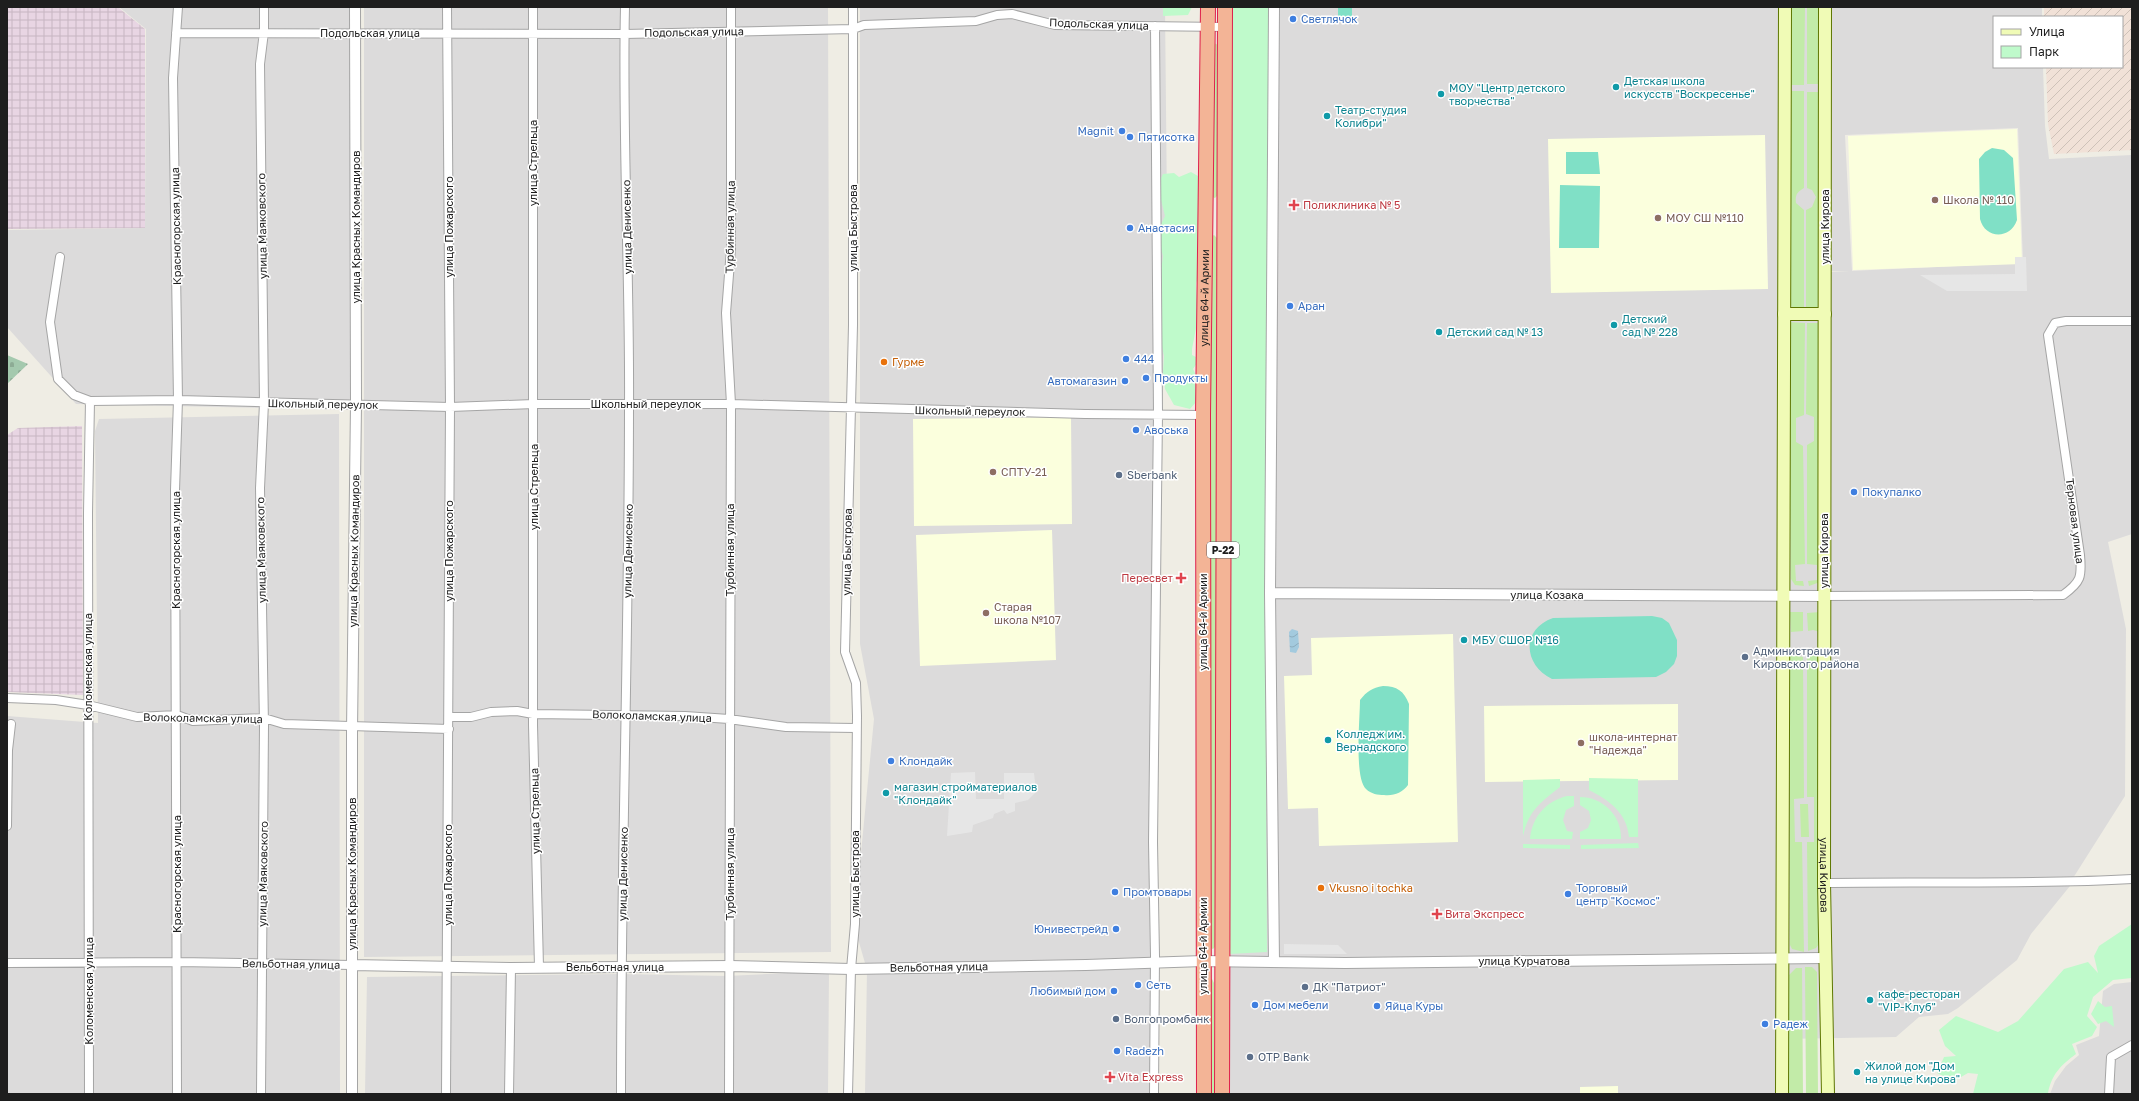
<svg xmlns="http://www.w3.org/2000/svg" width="2139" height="1101" font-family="'Golos Text',sans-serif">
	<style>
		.residential { fill: #dcdbdb; fill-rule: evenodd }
		.industrial { fill: url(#industrial-grid) }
		.education { fill: #fbffdd }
		.military { fill: url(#military-furrows) }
		.grass { fill: #c2eba8 }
		.cemetery { fill: url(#cemetery-stones) }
		.park { fill: #bffacb }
		.pitch { fill: #80e0c6 }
		.parking { fill: #e6e6e6 }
		.water { fill: url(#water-waves) }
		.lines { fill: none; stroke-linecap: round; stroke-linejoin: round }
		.minor-casing { stroke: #a5a5a5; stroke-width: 10 }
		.tertiary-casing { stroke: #a5a5a5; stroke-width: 12 }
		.secondary-casing { stroke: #5e7702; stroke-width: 14 }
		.trunk-casing { stroke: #de204c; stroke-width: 16 }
		.minor { stroke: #fff; stroke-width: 8 }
		.tertiary { stroke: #fff; stroke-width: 10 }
		.secondary { stroke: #f0fbb6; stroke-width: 12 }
		.trunk { stroke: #f3b496; stroke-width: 14 }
		.shop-dot { fill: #3f7fe0; stroke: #fff; stroke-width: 1.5 }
		.culture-dot { fill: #0f9aa8; stroke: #fff; stroke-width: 1.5 }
		.education-dot { fill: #8d6e63; stroke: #fff; stroke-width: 1.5 }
		.health-dot { fill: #e0444e; stroke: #fff; stroke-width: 1.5 }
		.food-dot { fill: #e8710a; stroke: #fff; stroke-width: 1.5 }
		.service-dot { fill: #5c6f8a; stroke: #fff; stroke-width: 1.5 }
		.labels { text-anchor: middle; stroke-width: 3; stroke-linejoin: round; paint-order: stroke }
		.shield { fill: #fff; stroke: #626262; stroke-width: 1 }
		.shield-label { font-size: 10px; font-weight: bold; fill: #1e1e1e }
		.shop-label { font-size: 11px; fill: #366cbe; stroke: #fff; text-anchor: start }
		.street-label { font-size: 11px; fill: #1e1e1e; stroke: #fff }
		.culture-label { font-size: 11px; fill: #0d838f; stroke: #fff; text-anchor: start }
		.education-label { font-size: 11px; fill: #785e54; stroke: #fff; text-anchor: start }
		.health-label { font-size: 11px; fill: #be3a42; stroke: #fff; text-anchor: start }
		.food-label { font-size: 11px; fill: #c56008; stroke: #fff; text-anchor: start }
		.service-label { font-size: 11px; fill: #4e5e75; stroke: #fff; text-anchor: start }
	</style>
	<defs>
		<pattern id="industrial-grid" width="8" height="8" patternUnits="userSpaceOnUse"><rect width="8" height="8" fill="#e8d5e3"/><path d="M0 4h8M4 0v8" fill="none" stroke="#c7b6c2"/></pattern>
		<pattern id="military-furrows" width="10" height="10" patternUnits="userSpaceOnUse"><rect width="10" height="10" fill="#f1e1d7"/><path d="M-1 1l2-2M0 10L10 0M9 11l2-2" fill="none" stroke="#cec1b8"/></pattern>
		<pattern id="cemetery-stones" width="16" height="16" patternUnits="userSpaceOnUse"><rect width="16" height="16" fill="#a4c9ae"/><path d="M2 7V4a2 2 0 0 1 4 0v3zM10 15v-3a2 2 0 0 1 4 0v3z" fill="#8dac95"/></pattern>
		<pattern id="water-waves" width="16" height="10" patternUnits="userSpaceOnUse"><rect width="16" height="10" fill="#a3cade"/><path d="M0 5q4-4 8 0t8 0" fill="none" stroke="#8cadbe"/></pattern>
	</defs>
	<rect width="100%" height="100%" fill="#efede4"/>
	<!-- residential -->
	<path class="residential" d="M119,7H358L357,410L76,404L7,327V230L145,228L146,29Z
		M364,7H828L831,952L364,957Z
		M860,7H1165L1167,210L1162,416L1153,1094H865L867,970L854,925L874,719L860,644Z
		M1228,7H1823L1821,886H1825L1828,272L2023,263L2018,128L1845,135L1852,271H1828V7H2042V17H1994V67H2043L2045,126L2049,159L2132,155V534L2108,542L2126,629L2125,796L2068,886H2070L2031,934L2017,960L1958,1008L1948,1014L1919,1017L1896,1037L1784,1039L1785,1094H1226ZM2039,883L2060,886H1859Z
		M339,414L340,1094H7V716L98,723L95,431L99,419Z
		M829,971L828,1094H365L367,977L620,974L727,976Z
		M2132,982V1094H2050L2055,1081L2066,1066L2079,1055L2076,1045L2099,1036L2103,991L2114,984Z"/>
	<!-- industrial -->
	<path class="industrial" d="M7,7L119,8L145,29V228L7,229Z
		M82,426L83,695L7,692V435L18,428Z"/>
	<!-- education -->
	<path class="education" d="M2017,129L2022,264L1853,270L1848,136Z
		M1765,135L1768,289L1551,293L1548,139Z
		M1071,417L1072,524L914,526L913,419Z
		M1052,530L1056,660L920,666L916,535Z
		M1453,634L1458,842L1319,846L1318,808L1288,809L1284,676L1312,675L1311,638Z
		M1678,704V780L1485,782L1484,706Z
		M1618,1086V1094H1580V1087Z"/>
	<!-- military -->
	<path class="military" d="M2044,7H2132V150L2054,154L2048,124L2046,67H2122V17H2044Z"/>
	<!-- grass -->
	<path class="grass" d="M1791,7H1805L1804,85H1791Z
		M1807,7H1821V84H1807Z
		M1214,43L1218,45L1217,196L1215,198L1212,197Z
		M1791,91H1804V188C1797,192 1795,195 1796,203L1804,210V308H1792L1791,305L1790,197Z
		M1807,92H1820V306L1818,308L1806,307V210L1812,207L1816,197L1812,190L1807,188Z
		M1214,235L1217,238L1215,947L1213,949L1210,948L1211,237Z
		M1788,322L1805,323L1804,415L1796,418V442L1803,446L1805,564L1795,565L1796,581H1803L1804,586L1795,585L1791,579Z
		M1807,323H1822L1820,582L1809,586L1808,581L1817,580V565L1807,564V445L1814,441V417L1806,414Z
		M1790,612H1803V631L1791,632Z
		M1820,612V632L1813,630L1808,631L1807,613Z
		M1809,651H1820L1819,944L1816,948L1808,951L1807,842H1814V797H1807V657L1809,656Z
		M1789,652H1798V656L1803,657L1804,798L1794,799L1795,842H1802L1804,952L1792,949L1790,945Z
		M1800,804H1808L1809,837H1801Z
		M1805,967H1812L1817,972L1818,1094H1806Z
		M1796,968H1802L1803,1094H1789V975Z
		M1212,979L1214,983L1215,1094H1209V981Z"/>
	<!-- cemetery -->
	<path class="cemetery" d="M7,355L28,364L7,384Z"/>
	<!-- park -->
	<path class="park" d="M1163,7H1192L1188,15L1163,16Z
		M1231,7H1269L1265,579L1267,952L1229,954Z
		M1191,172L1198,176L1201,207L1198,216L1201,225L1197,280L1196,284L1198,318L1192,349V355L1196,357L1197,363L1193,369L1197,377V401L1190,409L1174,405L1165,389L1163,372L1164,356L1161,342L1160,299L1162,285L1160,278L1163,256L1160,245L1161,224L1165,216L1160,196V180L1163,174L1174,173L1179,177Z
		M1589,778L1638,779V837H1629C1627,813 1609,800 1589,790Z
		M1560,779V787C1540,803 1529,810 1523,836V780Z
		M1567,796H1574V806L1566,810L1563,820L1567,831L1573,832L1572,839H1530C1532,817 1546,801 1567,796Z
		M1580,797C1603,797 1622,816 1621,839H1580V832L1588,828L1591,820L1589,811L1580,805Z
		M1638,843L1639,848L1581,849V845Z
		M1523,844L1570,845V849L1523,848Z
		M2132,924V978L2113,980L2093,997L2087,1016L2097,1027L2092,1036L2072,1044L2076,1054C2060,1066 2052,1074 2048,1093L1973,1094L1978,1074L1968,1073L1954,1081L1937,1073L1944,1057L1956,1056L1945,1046L1939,1030L1956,1016L1998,1032L2018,1021L2064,969L2088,962L2098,973L2094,956L2099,946Z
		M2098,1001L2105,1007L2112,1006L2114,1027L2106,1021L2098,1024L2091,1014Z"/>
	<!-- pitch -->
	<path class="pitch" d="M1338,7H1352V20H1338Z
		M1992,148L2004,150L2013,158L2017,220C2010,240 1985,239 1980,219L1979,159L1985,152Z
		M1566,152H1598L1600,174H1566Z
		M1560,185L1600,186L1599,248H1559Z
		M1652,616L1662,618L1669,623L1677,640V656L1674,664L1666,672L1656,677L1552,679C1523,665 1521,629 1553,618Z
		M1383,686C1397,686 1404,691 1409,704L1408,785C1402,793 1394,796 1384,795C1378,795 1371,794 1366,789C1354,778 1360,718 1360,700C1367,691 1372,688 1383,686Z"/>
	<!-- parking -->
	<path class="parking" d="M2015,257H2026L2027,291H1947L1920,275L2015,274Z
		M975,772L976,799H1004V773H1034L1036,792L1028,800L1015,803V811L1007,814L1004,810L994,814L993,818L973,825L972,832L947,836L951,773Z
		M1284,944L1338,945L1347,954H1284Z"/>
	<!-- water -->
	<path class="water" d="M1292,629L1298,631L1299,647L1296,653L1290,652L1289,632Z"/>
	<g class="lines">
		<!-- minor casing -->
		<g class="minor-casing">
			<path id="minor" d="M533,7V725L539,967
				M176,33L625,34L853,29L864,25L976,21L997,15L1012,14L1055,25L1225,27
				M60,257L50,322L58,379L74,395L90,401L178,400L450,407L534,404H731L1085,414L1203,415
				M1823,596L2063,595C2081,582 2082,577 2080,555L2048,335L2055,323L2066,321H2132
				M7,698L56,700L88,705L137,717L177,715L193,721L264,718L284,724L449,729
				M449,717H471L491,712L517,711L533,714L685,716L729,719L786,727L856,728
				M7,826L8,750L11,724
				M1824,883C1926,881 2029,885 2132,879
				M7,963L178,962L352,965
				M89,1094L88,513L90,401
				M177,1094L175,490L178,400L173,78L178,7
				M261,1094L264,725L260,488L264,403L260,64L264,32V7
				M446,1094L450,407L447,7
				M509,1094L511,968
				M621,1094C621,864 629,635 629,406C630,273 622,140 625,7
				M729,1094L731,404L726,313L731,249V7
				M848,1094L851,969L855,924L857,716L856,683L845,652L853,325V7
				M1154,1094L1155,956L1153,842L1158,414L1155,26
				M2109,1094L2111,1057L2132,1045"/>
		</g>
		<!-- tertiary casing -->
		<g class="tertiary-casing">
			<path id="tertiary" d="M1270,593L1823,596
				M1274,962L1270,593L1274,7
				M352,965L511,968L730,966L851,969L1086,965L1203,961L1345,963L1824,958
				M352,1094V731L356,404L355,7"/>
		</g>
		<!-- secondary casing -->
		<g class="secondary-casing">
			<g id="secondary">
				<path id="s1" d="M1825,7L1824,883L1828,1094"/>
				<path d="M1784,314H1825"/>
				<path d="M1782,1094L1785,7"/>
			</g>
		</g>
		<!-- trunk casing -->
		<g class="trunk-casing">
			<g id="trunk">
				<path id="s2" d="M1204,1094L1203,415L1208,7"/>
				<path d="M1222,1094L1225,7"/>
			</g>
		</g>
		<!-- minor -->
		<use href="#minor" class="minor"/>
		<!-- tertiary -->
		<use href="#tertiary" class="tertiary"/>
		<!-- secondary -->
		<use href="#secondary" class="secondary"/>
		<!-- trunk -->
		<use href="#trunk" class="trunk"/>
	</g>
	<!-- markers -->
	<g class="shop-dot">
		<circle cx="1293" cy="19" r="4"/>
		<circle cx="1122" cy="131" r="4"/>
		<circle cx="1130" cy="137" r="4"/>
		<circle cx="1130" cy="228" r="4"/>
		<circle cx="1290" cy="306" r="4"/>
		<circle cx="1126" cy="359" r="4"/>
		<circle cx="1146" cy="378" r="4"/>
		<circle cx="1125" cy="381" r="4"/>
		<circle cx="1136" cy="430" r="4"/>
		<circle cx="1854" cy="492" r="4"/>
		<circle cx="891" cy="761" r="4"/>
		<circle cx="1115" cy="892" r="4"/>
		<circle cx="1568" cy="894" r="4"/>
		<circle cx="1116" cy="929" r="4"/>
		<circle cx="1138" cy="985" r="4"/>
		<circle cx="1114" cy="991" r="4"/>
		<circle cx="1255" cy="1005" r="4"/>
		<circle cx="1377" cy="1006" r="4"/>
		<circle cx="1765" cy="1024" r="4"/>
		<circle cx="1117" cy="1051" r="4"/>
	</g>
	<g class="culture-dot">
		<circle cx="1616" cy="87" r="4"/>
		<circle cx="1441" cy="94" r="4"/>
		<circle cx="1327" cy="116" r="4"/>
		<circle cx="1614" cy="325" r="4"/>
		<circle cx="1439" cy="332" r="4"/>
		<circle cx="1464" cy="640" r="4"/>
		<circle cx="1328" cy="740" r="4"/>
		<circle cx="886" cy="793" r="4"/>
		<circle cx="1870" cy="1000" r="4"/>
		<circle cx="1857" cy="1072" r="4"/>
	</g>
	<g class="education-dot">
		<circle cx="1935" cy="200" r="4"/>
		<circle cx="1658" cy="218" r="4"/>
		<circle cx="993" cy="472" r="4"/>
		<circle cx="986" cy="613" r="4"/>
		<circle cx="1581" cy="743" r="4"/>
	</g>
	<g class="health-dot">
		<path d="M1292 199h4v4h4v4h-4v4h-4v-4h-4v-4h4z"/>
		<path d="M1179 572h4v4h4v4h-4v4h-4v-4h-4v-4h4z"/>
		<path d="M1435 908h4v4h4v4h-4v4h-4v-4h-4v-4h4z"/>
		<path d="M1108 1071h4v4h4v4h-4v4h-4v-4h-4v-4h4z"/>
	</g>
	<g class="food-dot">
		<circle cx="884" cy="362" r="4"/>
		<circle cx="1321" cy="888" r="4"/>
	</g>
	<g class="service-dot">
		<circle cx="1119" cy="475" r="4"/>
		<circle cx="1745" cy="657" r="4"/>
		<circle cx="1305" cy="987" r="4"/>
		<circle cx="1116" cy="1019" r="4"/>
		<circle cx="1250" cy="1057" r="4"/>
	</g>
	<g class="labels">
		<!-- shield labels -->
		<rect class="shield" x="1207" y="542" width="32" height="16" rx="3"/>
		<g class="shield-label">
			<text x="1223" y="554">Р-22</text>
		</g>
		<!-- shop labels -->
		<g class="shop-label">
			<text x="1301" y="23">Светлячок</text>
			<text x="1114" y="135" text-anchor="end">Magnit</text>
			<text x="1138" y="141">Пятисотка</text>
			<text x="1138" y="232">Анастасия</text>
			<text x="1298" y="310">Аран</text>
			<text x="1134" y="363">444</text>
			<text x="1154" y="382">Продукты</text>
			<text x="1117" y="385" text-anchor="end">Автомагазин</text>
			<text x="1144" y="434">Авоська</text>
			<text x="1862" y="496">Покупалко</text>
			<text x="899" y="765">Клондайк</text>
			<text x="1576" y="892">Торговый<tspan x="1576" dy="13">центр "Космос"</tspan></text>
			<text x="1123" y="896">Промтовары</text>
			<text x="1108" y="933" text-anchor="end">Юнивестрейд</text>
			<text x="1146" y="989">Сеть</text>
			<text x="1106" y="995" text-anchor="end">Любимый дом</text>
			<text x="1263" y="1009">Дом мебели</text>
			<text x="1385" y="1010">Яйца Куры</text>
			<text x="1773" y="1028">Радеж</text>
			<text x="1125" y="1055">Radezh</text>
		</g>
		<!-- street labels -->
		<g class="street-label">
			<text transform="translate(1099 24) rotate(2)" y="4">Подольская улица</text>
			<text transform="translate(694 32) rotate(-1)" y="4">Подольская улица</text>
			<text x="370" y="37">Подольская улица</text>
			<text transform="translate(533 163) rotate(-90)" y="4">улица Стрельца</text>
			<text transform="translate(176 226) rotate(-91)" y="4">Красногорская улица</text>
			<text transform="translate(262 226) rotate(-91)" y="4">улица Маяковского</text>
			<text transform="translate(356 227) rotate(-90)" y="4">улица Красных Командиров</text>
			<text transform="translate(449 227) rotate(-90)" y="4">улица Пожарского</text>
			<text transform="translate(627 227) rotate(-91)" y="4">улица Денисенко</text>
			<text transform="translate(730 227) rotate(-89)" y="4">Турбинная улица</text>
			<text transform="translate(1825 227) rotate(-90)" y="4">улица Кирова</text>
			<text transform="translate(853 228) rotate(-90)" y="4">улица Быстрова</text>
			<text dy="4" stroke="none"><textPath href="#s2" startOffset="796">улица 64-й Армии</textPath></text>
			<text transform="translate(323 404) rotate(1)" y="4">Школьный переулок</text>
			<text x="646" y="408">Школьный переулок</text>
			<text transform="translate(970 411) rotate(1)" y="4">Школьный переулок</text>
			<text transform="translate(534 487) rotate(-90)" y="4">улица Стрельца</text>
			<text transform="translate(2075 521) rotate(83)" y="4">Терновая улица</text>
			<text transform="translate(176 550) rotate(-90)" y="4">Красногорская улица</text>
			<text transform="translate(261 550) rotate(-91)" y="4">улица Маяковского</text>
			<text transform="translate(730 550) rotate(-90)" y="4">Турбинная улица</text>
			<text transform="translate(354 551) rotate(-89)" y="4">улица Красных Командиров</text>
			<text transform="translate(449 551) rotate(-90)" y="4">улица Пожарского</text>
			<text transform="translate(628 551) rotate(-89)" y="4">улица Денисенко</text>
			<text transform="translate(1824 551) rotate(-90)" y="4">улица Кирова</text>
			<text transform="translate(847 552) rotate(-89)" y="4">улица Быстрова</text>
			<text x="1547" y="599">улица Козака</text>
			<text transform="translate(1203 622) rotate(-90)" y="4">улица 64-й Армии</text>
			<text transform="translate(88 667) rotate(-90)" y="4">Коломенская улица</text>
			<text transform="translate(652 716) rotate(2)" y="4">Волоколамская улица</text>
			<text transform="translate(203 718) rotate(1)" y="4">Волоколамская улица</text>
			<text transform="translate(535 811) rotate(-91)" y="4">улица Стрельца</text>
			<text transform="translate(177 874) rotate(-90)" y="4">Красногорская улица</text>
			<text transform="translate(263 874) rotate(-89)" y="4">улица Маяковского</text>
			<text transform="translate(352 874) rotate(-90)" y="4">улица Красных Командиров</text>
			<text transform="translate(623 874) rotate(-89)" y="4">улица Денисенко</text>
			<text transform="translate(730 874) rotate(-90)" y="4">Турбинная улица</text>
			<text transform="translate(855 874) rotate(-90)" y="4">улица Быстрова</text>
			<text transform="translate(448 875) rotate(-90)" y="4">улица Пожарского</text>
			<text dy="4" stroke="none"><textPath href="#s1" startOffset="868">улица Кирова</textPath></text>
			<text transform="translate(1203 946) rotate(-90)" y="4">улица 64-й Армии</text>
			<text x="1524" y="965">улица Курчатова</text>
			<text transform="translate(291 964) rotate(1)" y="4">Вельботная улица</text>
			<text x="615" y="971">Вельботная улица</text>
			<text transform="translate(939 967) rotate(-1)" y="4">Вельботная улица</text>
			<text transform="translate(89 991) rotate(-90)" y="4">Коломенская улица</text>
		</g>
		<!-- culture labels -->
		<g class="culture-label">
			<text x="1624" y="85">Детская школа<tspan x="1624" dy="13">искусств "Воскресенье"</tspan></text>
			<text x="1449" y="92">МОУ "Центр детского<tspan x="1449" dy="13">творчества"</tspan></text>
			<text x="1335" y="114">Театр-студия<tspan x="1335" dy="13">Колибри"</tspan></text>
			<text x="1622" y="323">Детский<tspan x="1622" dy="13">сад № 228</tspan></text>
			<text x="1447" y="336">Детский сад № 13</text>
			<text x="1472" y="644">МБУ СШОР №16</text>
			<text x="1336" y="738">Колледж им.<tspan x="1336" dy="13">Вернадского</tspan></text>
			<text x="894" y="791">магазин стройматериалов<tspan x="894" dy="13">"Клондайк"</tspan></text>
			<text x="1878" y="998">кафе-ресторан<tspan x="1878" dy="13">"VIP-Клуб"</tspan></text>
			<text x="1865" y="1070">Жилой дом "Дом<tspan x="1865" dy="13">на улице Кирова"</tspan></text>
		</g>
		<!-- education labels -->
		<g class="education-label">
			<text x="1943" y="204">Школа № 110</text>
			<text x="1666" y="222">МОУ СШ №110</text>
			<text x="1001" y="476">СПТУ-21</text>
			<text x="994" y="611">Старая<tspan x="994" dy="13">школа №107</tspan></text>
			<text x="1589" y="741">школа-интернат<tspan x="1589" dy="13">"Надежда"</tspan></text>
		</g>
		<!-- health labels -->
		<g class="health-label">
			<text x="1303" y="209">Поликлиника № 5</text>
			<text x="1173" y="582" text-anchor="end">Пересвет</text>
			<text x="1445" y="918">Вита Экспресс</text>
			<text x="1118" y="1081">Vita Express</text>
		</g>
		<!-- food labels -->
		<g class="food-label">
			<text x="892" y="366">Гурме</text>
			<text x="1329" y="892">Vkusno i tochka</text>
		</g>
		<!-- service labels -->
		<g class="service-label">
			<text x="1127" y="479">Sberbank</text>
			<text x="1753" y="655">Администрация<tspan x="1753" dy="13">Кировского района</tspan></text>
			<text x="1313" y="991">ДК "Патриот"</text>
			<text x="1124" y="1023">Волгопромбанк</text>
			<text x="1258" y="1061">OTP Bank</text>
		</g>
	</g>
	<!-- border -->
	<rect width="2139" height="1101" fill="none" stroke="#1e1e1e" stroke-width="16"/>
	<!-- legend -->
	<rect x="1993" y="16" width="130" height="52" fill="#ffffff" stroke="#a5a5a5"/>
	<rect x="2001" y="29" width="20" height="6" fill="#f0fbb6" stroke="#a5a5a5"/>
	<text x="2029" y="36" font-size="12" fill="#1e1e1e">Улица</text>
	<rect x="2001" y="46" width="20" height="12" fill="#bffacb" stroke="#a5a5a5"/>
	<text x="2029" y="56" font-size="12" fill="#1e1e1e">Парк</text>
</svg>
